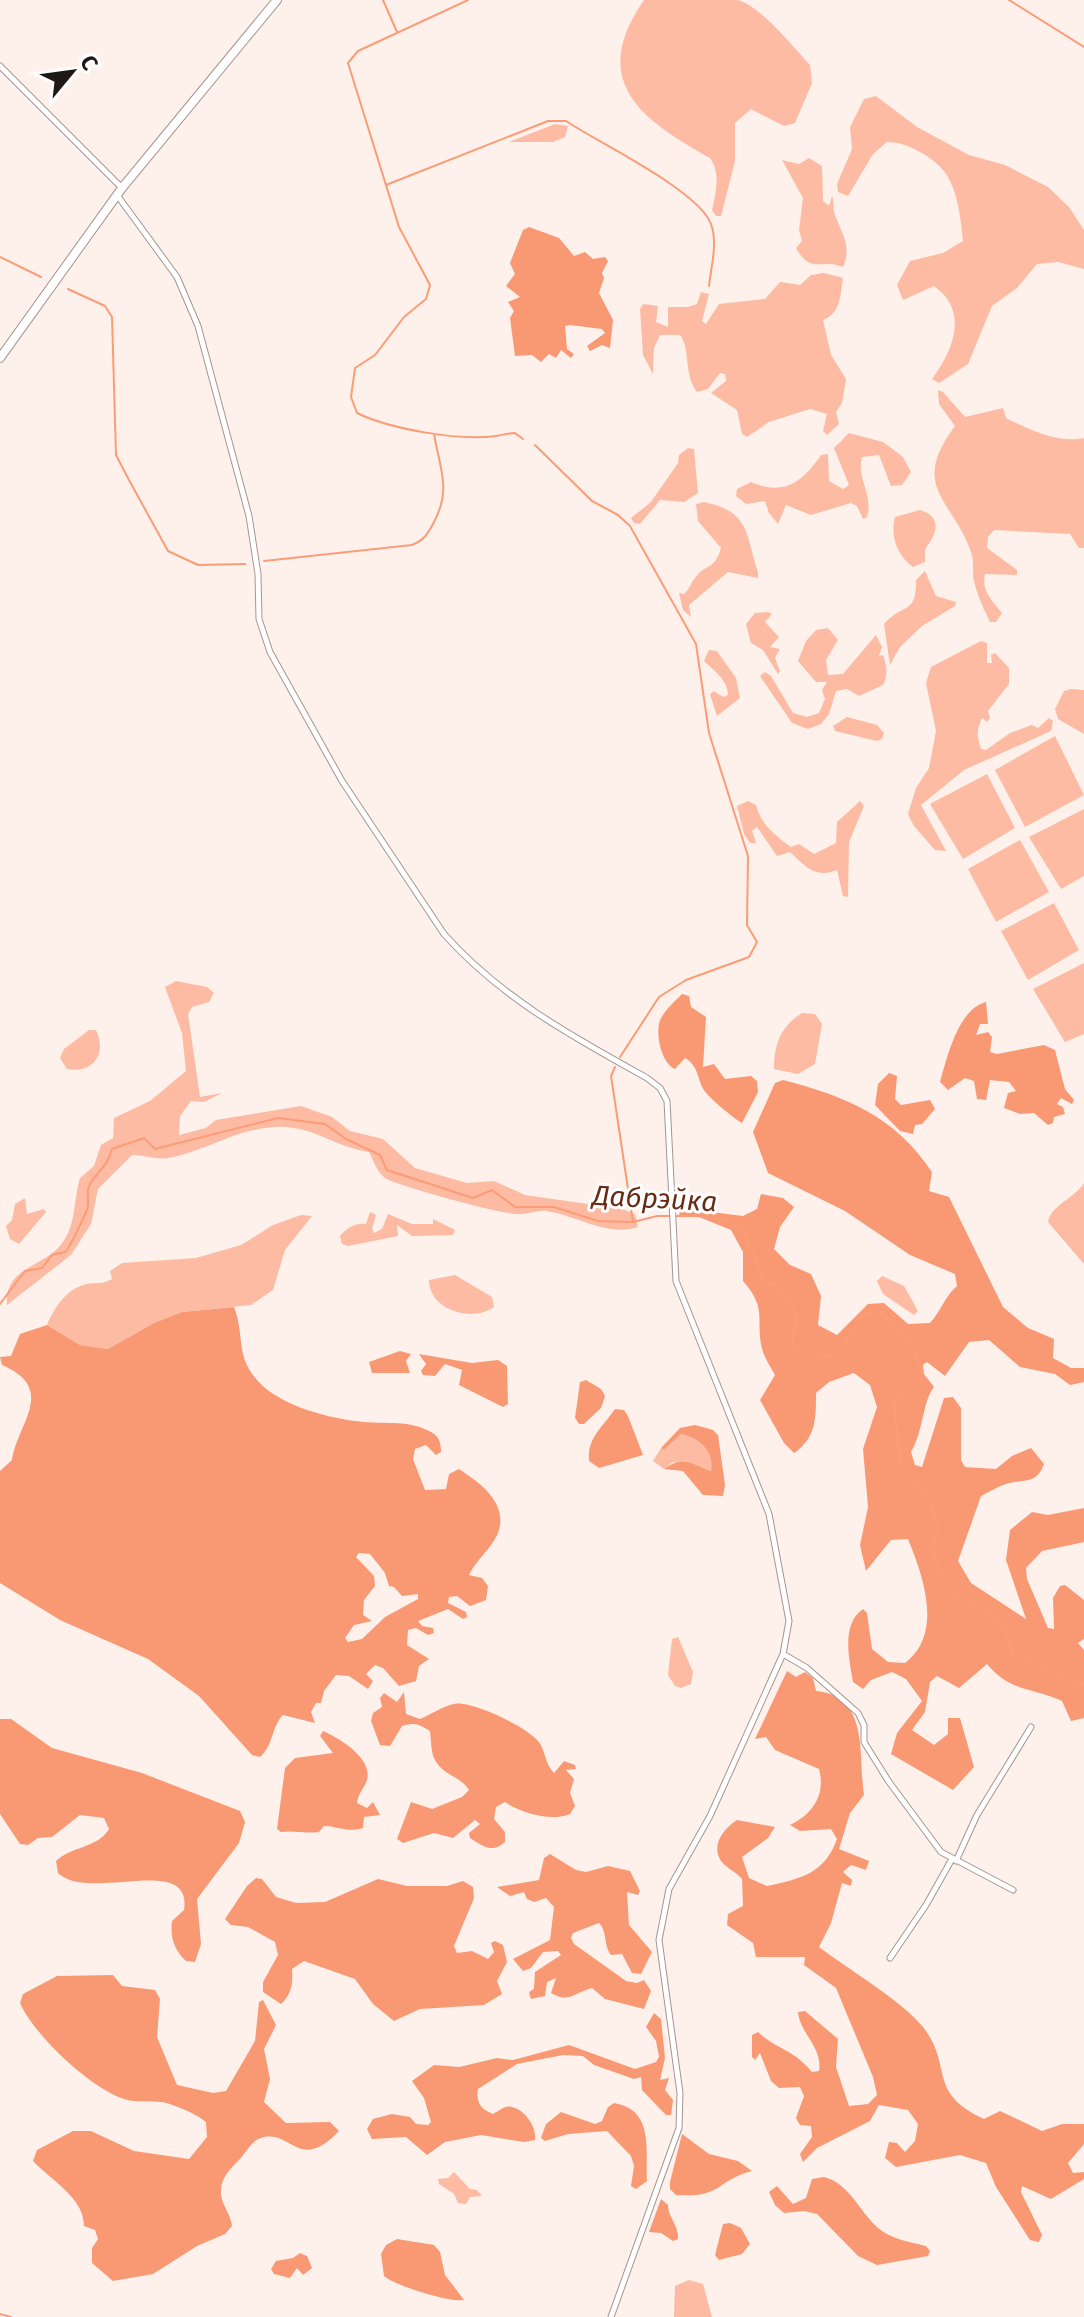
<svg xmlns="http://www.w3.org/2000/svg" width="1084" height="2317" font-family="'Fira Sans',sans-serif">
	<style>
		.green { fill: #fcbba2 }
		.forest { fill: #f89974; fill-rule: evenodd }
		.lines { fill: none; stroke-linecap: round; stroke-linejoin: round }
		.stream { stroke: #fc9c77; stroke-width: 2 }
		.minor-casing { stroke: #a4958f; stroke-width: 7 }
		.highway-casing { stroke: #a4958f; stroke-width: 10 }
		.minor { stroke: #fff; stroke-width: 5 }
		.highway { stroke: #fff; stroke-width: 8 }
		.labels { text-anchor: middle; stroke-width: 6; stroke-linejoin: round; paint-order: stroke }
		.water-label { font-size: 28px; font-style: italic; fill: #672c13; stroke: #fff }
	</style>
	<rect width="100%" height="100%" fill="#fef1ec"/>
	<!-- green -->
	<path class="green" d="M644,0C674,0 709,0 737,0C759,4 795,49 810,65L812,83L795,123L784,126L751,109L735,123V161L721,216H716L712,210C716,192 721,173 710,158C640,119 588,81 644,0Z
		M876,96L917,127L969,155L1005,165L1048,187L1069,207L1084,230V269L1058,262L1037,264L1017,288L992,306L968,364L939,383L932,379C954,349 969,311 934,286L903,300L897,285L910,261L943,253L963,241C961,221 958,191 946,174C936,158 905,141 887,142L873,154L848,196L838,192L837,184L852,149L850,127L864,99Z
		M555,124L568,126L565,137L553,142H509Z
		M809,158L822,166L823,201L829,206L832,196C835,203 832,209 835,215C842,234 852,246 843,267C821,258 811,275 796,248L802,241L799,230L803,198L782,160L799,164Z
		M824,273L843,278C840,296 841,313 823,320L831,355L846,379L842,403L836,412L839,424L827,435L823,431L827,414L810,409L769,422L747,437L742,434L737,410L711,393L726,381L725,374L720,373L708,389L697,392C683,373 691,348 680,335H660L654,348L653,374L643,355L640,309L643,304L658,306L656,322L668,327V307H688L697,304L701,292L709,294L702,321L706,324L719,304L765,299L780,282L800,285L811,275Z
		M938,390L943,392L965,417L1003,408L1006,418C1028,429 1060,444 1084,438V548H1079L1070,534L994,530L988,537L987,548L1017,570V575L985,574C981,591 992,600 1002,613L996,622H990C984,609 977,595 974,581C972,573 974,563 972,555C954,499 908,489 955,426L939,404Z
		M849,433L883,442L903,457L911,472L902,485L891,486L879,455L862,457C856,478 874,496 867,517L863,519L857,506L851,503L811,515L786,505L778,524L769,513L765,501L746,504L736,496L737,489L751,482C783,496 802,483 821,455L828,454L829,481L843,489L849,485L834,448Z
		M688,448L694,449L698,493L684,502L660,500L640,524L634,523L631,518L651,502L678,463L679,455Z
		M704,502C751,512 745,534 758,572V578L728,572L689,605L691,617L683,610L679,593L684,594C690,589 690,584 695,578C706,563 715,570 721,548L698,521L696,504Z
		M920,510C943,517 937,534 925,549V562L913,567C897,555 890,536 895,517Z
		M925,571L936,596L956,602L955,606L922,626L900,647L890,665L884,624C902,603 917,615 916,580Z
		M768,612L772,614L765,622L779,637L770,647L780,649L775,658L780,671L778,674L763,650L751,643L746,624L755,613Z
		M828,628L838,640L826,660L828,675L843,674L876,635L882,647L879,656L883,655C887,665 888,675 883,685L859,696L847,689L836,691L829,714L821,724L808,729L792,723L760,676L765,672L771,676L793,713L807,717L819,713L825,699L822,690L827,682H816L798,661L806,641L816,630Z
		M981,641L987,643V663H992L991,655L995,653L1009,668V684L988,711L990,718L987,722L982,718C976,730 977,737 981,749L986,750L1010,733L1032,725L1038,728L1049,718L1053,721L1051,731L964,770L921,805L946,851L935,850L914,826L908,814L916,788L929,768L936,731L926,683L931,667Z
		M709,650L717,651L736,678L740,698L717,716L710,694L714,691L723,697L728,695C728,681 715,671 704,661Z
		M1071,689L1084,690V734L1058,719L1055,709L1064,691Z
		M847,717L877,725L884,733L882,739L877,741L835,731L833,726Z
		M1055,736L1084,795L1025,827L995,770Z
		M987,774L1015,828L963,859L930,804Z
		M860,801L864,806L849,842L848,897L843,896L837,870C815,879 805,866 790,852L777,856L757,827L752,831L756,843H750L744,834L737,806L748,801L756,805C761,824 774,835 791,847L799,844L814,854L836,843L837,822Z
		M1084,809V876L1061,889L1029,837Z
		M1020,840L1049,892L996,922L968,869Z
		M1054,903L1079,950L1028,980L1001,931Z
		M1084,963V1034L1065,1042L1033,989Z
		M176,981L207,987L214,993L209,1002L192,1007L188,1014L200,1097L222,1093L204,1102L191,1101L180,1116L179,1135L206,1128L216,1120L301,1106L332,1117L350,1131L383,1139L415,1168L467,1183L494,1181L525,1195L588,1204L607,1203L635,1214L638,1227C607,1237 578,1216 547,1211C537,1210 527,1215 517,1214C500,1214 398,1186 385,1178C376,1171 374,1161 369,1152C333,1147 313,1125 275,1127C236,1129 206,1151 169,1158C157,1160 144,1155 132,1155L98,1189L91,1224L71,1255L7,1305C4,1270 37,1268 57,1249C77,1230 73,1201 80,1178L94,1166L101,1145L113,1138L114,1118L150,1101L186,1071L182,1033L165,987Z
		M802,1013L815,1014L822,1024L815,1064L798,1074L774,1069C774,1044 781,1026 802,1013Z
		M89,1030H96C107,1053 94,1074 67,1069L60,1058L64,1049Z
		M1084,1183V1264L1048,1222C1052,1204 1074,1199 1084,1183Z
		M25,1198L27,1214L44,1209L46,1212L19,1244L10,1239L6,1226L12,1220L15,1204Z
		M370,1212L376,1215L372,1228L374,1233L382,1229L388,1214L412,1224H433V1219L455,1230L453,1235L412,1236L397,1225L398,1236L348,1246L342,1244L340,1236C347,1228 355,1223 366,1224Z
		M301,1215L312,1216L285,1250L273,1290L251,1305L182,1312L154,1323L108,1349L80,1345L47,1325C54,1308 67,1288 87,1284C98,1282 102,1285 112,1279L110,1271L122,1263L196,1258L241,1245L273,1225Z
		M455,1275L492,1297L494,1307C472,1323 429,1310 429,1280Z
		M882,1276L904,1286L918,1311L914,1315L883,1294L877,1281Z
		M681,1434C699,1438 715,1451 712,1471L673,1462L664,1469L653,1461L661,1448L664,1450Z
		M678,1637L693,1672L691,1684L681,1688L675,1686L668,1675L672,1639Z
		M454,2172L470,2189L477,2190L482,2196L470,2197L466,2204L458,2203L454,2194L439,2184L438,2179L448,2178Z
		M689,2280L703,2284L712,2317H674L675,2286Z"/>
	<!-- forest -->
	<path class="forest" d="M529,227L559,238L574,256L585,252L593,259L605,257L608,261L602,273L604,278L599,293L613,320L610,348L602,345L590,351L587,346L605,333L602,329L570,325L565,326L567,349L574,354L571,358L561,350L556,358L549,354L541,362L532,355L515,356L510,318L514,311L508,302L520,297L506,286L515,274L510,263L523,230Z
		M682,994L689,996L691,1007L706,1017L703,1067L714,1064L725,1079L751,1076L757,1081L758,1092L742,1123C736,1120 713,1101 708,1095C696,1083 701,1067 685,1058L675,1069C661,1063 654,1031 661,1018C666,1009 675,1001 682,994Z
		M986,1002L988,1024H980L976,1035L988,1032L992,1037L990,1052L997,1054L1044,1045L1055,1050L1065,1089L1074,1100L1072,1104L1061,1098L1057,1104L1063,1107L1065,1114L1054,1117L1053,1123L1048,1125L1034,1113L1020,1114L1004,1108L1008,1093L1016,1091L1009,1082L990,1080L986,1100L977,1099L974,1081L965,1078L948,1090L940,1082C947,1058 958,1009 986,1002Z
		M889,1073L897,1076L895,1099L901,1105L930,1100L935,1109L922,1124L915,1125L913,1134L900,1131L875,1105L878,1084Z
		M783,1080C845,1096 895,1116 932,1172L929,1191L949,1197L1003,1307L1028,1328L1054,1339L1053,1358L1071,1368H1084V1382L1070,1385L1055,1374L1020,1367L989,1340L969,1342L945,1376L927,1362L923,1365L924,1374L934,1387C923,1400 923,1432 911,1452L915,1465L922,1467L944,1398L953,1397L961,1408V1460L965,1467L996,1469L1012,1456L1031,1448L1044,1464C1036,1486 1023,1478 1006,1484C997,1487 989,1492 981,1496L958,1561L971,1583L1026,1619L1006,1560L1010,1530L1032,1512L1048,1515L1084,1508V1542L1042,1551L1026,1568L1027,1579L1048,1628L1054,1629L1053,1598L1060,1586L1065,1585L1084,1600V1639L1078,1643L1084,1650V1718L1071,1721L1062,1701C1031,1687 1010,1692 987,1664L959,1688L937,1676L930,1682L925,1712L912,1730L934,1745L948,1734V1718H960L974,1767L953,1790L891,1754L897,1733L922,1701L906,1679L892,1672L871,1680L863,1689L853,1682C849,1659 841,1624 863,1609L867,1613L872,1649L888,1662L905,1663C944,1633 923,1576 908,1539L891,1540L866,1571L860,1545L868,1507L863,1449L877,1407L870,1385L854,1373L829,1382L816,1393C816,1419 816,1438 794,1453L784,1443L760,1400L775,1375C771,1368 766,1360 763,1352C754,1321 769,1310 743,1281V1252L731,1230L699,1217H679L680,1208L743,1216L757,1209L761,1194L783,1198L794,1207L780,1227L774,1249L790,1265L811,1274L821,1296L818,1325L837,1335L868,1304L884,1303L908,1324L930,1323C941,1311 945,1296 957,1286L955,1274L910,1255L845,1211L768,1173L753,1132L775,1083Z
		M234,1307C245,1335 235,1355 257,1380C279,1406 331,1419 364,1422C386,1424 410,1420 431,1432C439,1436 441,1443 441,1452L436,1455L426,1445L415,1449L413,1459L425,1490L446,1489L449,1474L459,1469C480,1483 509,1503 498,1533C492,1548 476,1560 469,1575L482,1578L488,1586L486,1600L470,1606L457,1596L449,1597L448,1603L466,1612L467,1617L463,1619L448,1609L418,1621L422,1626L433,1628L434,1633L428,1635L416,1628L408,1630L407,1645L429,1659L419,1666L416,1681L399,1686L383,1668L375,1665L366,1674L373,1681L368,1689L349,1676L336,1675L324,1691L321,1703H316L311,1712L315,1723L283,1715C271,1727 274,1745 260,1757L252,1755L199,1696L148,1659L60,1620L0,1583V1471L12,1460C17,1424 58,1389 2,1365L0,1357L11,1356L20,1334L47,1325L80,1345L108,1349L154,1323L182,1312ZM359,1553L370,1554L385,1573L389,1586L394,1587L402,1596L418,1594V1599L385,1617L362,1639L348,1642L345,1638L354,1625L372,1621L363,1615L364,1600L375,1586L374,1576L356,1557Z
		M400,1351L411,1354L406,1361L410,1373H372L369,1362Z
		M419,1354L472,1363L498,1360L507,1366L508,1404L503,1407L459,1385L462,1370L445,1364L435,1376L423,1375L421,1371L426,1364Z
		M586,1380L601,1389L605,1396L601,1408L584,1424H579L575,1418L580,1382Z
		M615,1409L624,1410L628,1416L643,1455L599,1468L589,1461C587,1437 603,1427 615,1409Z
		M695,1425L713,1430L718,1435L725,1485L723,1496L703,1495L683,1471L664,1469C684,1454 694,1466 711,1471C715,1451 699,1438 681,1434L664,1450L661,1448L680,1428Z
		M787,1671L796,1677L805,1672L813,1678L816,1691C870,1696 858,1755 864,1795L850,1813L839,1849L869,1861L866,1870L851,1865L843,1872L852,1880L851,1886L842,1883L831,1923L819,1947C848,1969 902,2001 923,2027C954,2067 926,2092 984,2119L1000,2111L1042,2131L1062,2124H1084V2144L1068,2163L1073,2173L1084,2172V2179L1051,2199L1022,2186L1021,2192L1042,2235L1039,2242L1030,2240L996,2187L986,2163L960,2155L896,2167L885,2158L889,2142L897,2143L905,2152L915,2141L918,2124L908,2110L879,2105L870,2121L817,2148L803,2162L800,2154L812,2137L811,2126L800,2125L796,2118L804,2096L800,2087L779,2088L771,2081L760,2053L755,2060L752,2057V2035L758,2032C779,2051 792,2048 812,2072L819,2071C823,2047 800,2034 798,2012L805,2011L838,2039L836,2067L849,2106L868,2104L877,2095L873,2077L836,1988L804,1965L805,1957H756L753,1943L727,1925L728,1914L743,1906L742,1879C736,1872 725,1867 721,1861C710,1844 725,1828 737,1820L775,1827L768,1838L742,1857L749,1878L767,1886C801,1879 825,1873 837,1839L831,1829L800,1831L790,1825C813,1814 826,1794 819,1769L775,1750L766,1737L755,1739Z
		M404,1692L406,1714L420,1719C430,1715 443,1706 454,1704C471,1700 527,1727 538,1741C546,1750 544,1763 554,1773L564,1761L575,1765L576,1769L566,1770L574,1779L570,1793L575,1806L570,1814C551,1822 521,1813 505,1802L496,1807L494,1819L505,1832V1842C492,1854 483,1846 470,1838L469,1833L480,1824L475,1820L453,1838L434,1833L403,1843L397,1839L411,1802L432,1809L462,1797L469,1790C461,1776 441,1775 434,1758C431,1751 431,1739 430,1731C419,1724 414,1722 402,1726L390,1746L380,1745L371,1721L373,1713L382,1707L380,1698L384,1693L397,1702Z
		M0,1719H11L52,1748L142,1773L240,1811L245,1822L239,1843L197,1899L201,1944L195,1962L186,1961C174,1950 170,1937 172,1921L184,1910C193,1852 88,1903 58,1873L56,1861C72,1846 98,1848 109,1829L104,1818L80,1815L52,1837L38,1838L28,1845L20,1844L0,1814Z
		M323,1731C339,1738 373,1758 367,1780C364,1789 358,1793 357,1803L367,1808L373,1802L380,1815L364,1817L363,1828C347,1833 338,1826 324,1826L319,1832C306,1834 295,1830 281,1832L277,1829L285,1768L295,1758L333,1753L320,1736Z
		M550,1854L576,1870L586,1872L608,1866L630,1871L640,1891L638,1895L627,1892L629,1925L652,1952L641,1974L632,1973L622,1954L611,1955C603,1945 608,1932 599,1923L573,1933L571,1938L574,1944L626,1981L637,1983L644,1980L651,1991L644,2009L605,1999L592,1988C575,1992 569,2004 551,1993L556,1978L547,1982L545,1996L531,1999L529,1992L534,1989L535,1972L561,1955L558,1951L543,1952L531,1968L523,1971L513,1959L550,1940L554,1907L546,1898L534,1902L527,1899L524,1892L510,1896L497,1887L539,1880L544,1858Z
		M256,1878L262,1879L276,1897L296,1903L325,1902L378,1879L407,1886H447L463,1881L473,1887L474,1898L454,1946L457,1953L472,1951L488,1959L494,1952L491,1943L495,1941L503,1945L507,1962L497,1981L502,1994L484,2005L420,2009L394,2021L373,2004L355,1979L304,1961L292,1969C293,1983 292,1994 281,2004L263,1992V1982L278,1955L275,1942L248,1927L231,1925L225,1919L247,1886Z
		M113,1975L122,1986L155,1990L160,1999L157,2037L177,2085L213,2093L226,2091L255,2041L259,2002L263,2000L276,2025L264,2049L270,2079L264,2102L286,2123L330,2122L339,2131C298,2174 291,2128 261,2138C251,2141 246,2153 239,2160C230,2169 221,2178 221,2191C220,2203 231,2214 232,2226L225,2234L197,2246L153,2274L113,2281L92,2263V2248L98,2239L95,2230L84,2226C84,2198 52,2181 33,2161L37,2150L73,2131H91L134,2151L189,2159L207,2137L206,2122C199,2115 171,2103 161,2102C149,2100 136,2103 124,2099C90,2088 34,2035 20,2003L23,1994L57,1976Z
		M654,2013L661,2019L665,2058L660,2080L669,2078L665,2090L673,2100L671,2115H666L642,2090L641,2077L634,2079L594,2065L583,2056L563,2055L517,2064L478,2089C476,2102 480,2109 493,2114C499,2111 505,2105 512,2107C525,2110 537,2127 535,2140L524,2142L481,2135L445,2142L427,2155L406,2137L372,2139L367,2129L373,2119L392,2114L410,2117L416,2124L428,2125L431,2122L424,2098L412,2081L434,2065L459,2067L497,2058L513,2060L569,2045L635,2069L656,2062L659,2057L656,2041L646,2027Z
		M614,2103C655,2110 645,2151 647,2181L636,2189L631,2186L634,2166L631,2156L607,2131L568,2134L545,2141L541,2138L546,2124L561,2112L595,2124L602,2121L608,2107Z
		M682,2134L709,2154L738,2161L752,2171C714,2181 724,2198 676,2195L670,2189V2182Z
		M824,2177C849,2183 860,2212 878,2228C891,2239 910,2242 926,2246L930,2251L928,2256L877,2265L858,2256L817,2214L804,2211L784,2213L775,2205L769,2192L777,2186L793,2204L806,2198L812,2179Z
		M661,2199L668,2205C668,2218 679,2225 678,2239L673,2241L661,2233L649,2232Z
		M730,2223L741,2228L750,2244L742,2254L719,2260L715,2255L723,2224Z
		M397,2239L434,2245L440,2252L445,2275L464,2300C450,2303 394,2285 384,2276L381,2254L386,2245Z
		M300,2253L307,2256L312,2268L303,2275L297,2268L290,2278L274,2274L271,2269L276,2261L293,2258Z"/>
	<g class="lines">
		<!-- stream -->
		<path class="stream" d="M383,0L397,32
			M468,0L358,51L348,63L399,227L430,285L426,299L404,317L375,355L355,368L351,397L357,413C390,429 458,441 496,436C503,435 508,433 515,433L523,439
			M1009,0L1084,47
			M386,185L548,121H566C599,143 698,190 711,224C718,243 711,267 709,286
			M0,257L41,277
			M68,289L105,306L112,317L116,455L129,480L168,551L198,565L245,564
			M535,445L592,501L618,515L630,526L696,644L709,733L748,856L747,925L757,942L749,957L686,980L659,997L620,1057
			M264,561L412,545C424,540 427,535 433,524C452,489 440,470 434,434
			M615,1067L611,1076L633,1222
			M0,1304L25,1271L42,1268L52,1255C53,1254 64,1253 65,1252C68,1251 87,1212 88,1206C89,1196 85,1191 92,1181C100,1169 108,1165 112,1149L144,1138L155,1149L278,1118L325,1124L346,1139L380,1155L387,1170L473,1198L492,1190L515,1207H554L598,1221L633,1222L657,1216H697L729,1221L743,1230L765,1283L778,1286L797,1313L792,1346C841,1376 839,1341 866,1313L880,1311L913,1349L924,1378L893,1402L901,1464L932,1504L937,1528L933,1550L938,1572L960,1598L993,1616L1006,1629L1012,1654C1042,1666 1051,1678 1084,1684
			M0,2314L11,2317"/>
		<!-- minor casing -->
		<g class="minor-casing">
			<path id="minor" d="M0,66L122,188
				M117,195L177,277L198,326L249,516L258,574L259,619L270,652L342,781L444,934C501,998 573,1037 647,1078L660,1088L667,1101L676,1281L769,1514L789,1621L783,1654L710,1816L669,1889L659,1940L680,2093L679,2128L611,2317
				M783,1654L807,1668L858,1713L864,1725V1742L889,1782L941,1852L1013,1890
				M956,1861L977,1815L1031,1727
				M890,1958L926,1905L952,1859"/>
		</g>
		<!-- highway casing -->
		<g class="highway-casing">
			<path id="highway" d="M0,358L122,188L277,0"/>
		</g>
		<!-- minor -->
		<use href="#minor" class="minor"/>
		<!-- highway -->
		<use href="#highway" class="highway"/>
	</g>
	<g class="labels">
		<!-- water labels -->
		<g class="water-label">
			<text transform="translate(655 1198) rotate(3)" y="10">Дабрэйка</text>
		</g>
	</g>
	<!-- north arrow -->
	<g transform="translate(72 72) rotate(61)" stroke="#ffffff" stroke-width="6" paint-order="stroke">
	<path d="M0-6L14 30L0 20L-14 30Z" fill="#1e1816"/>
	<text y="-12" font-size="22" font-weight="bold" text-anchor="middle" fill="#1e1816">С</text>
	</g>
</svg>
